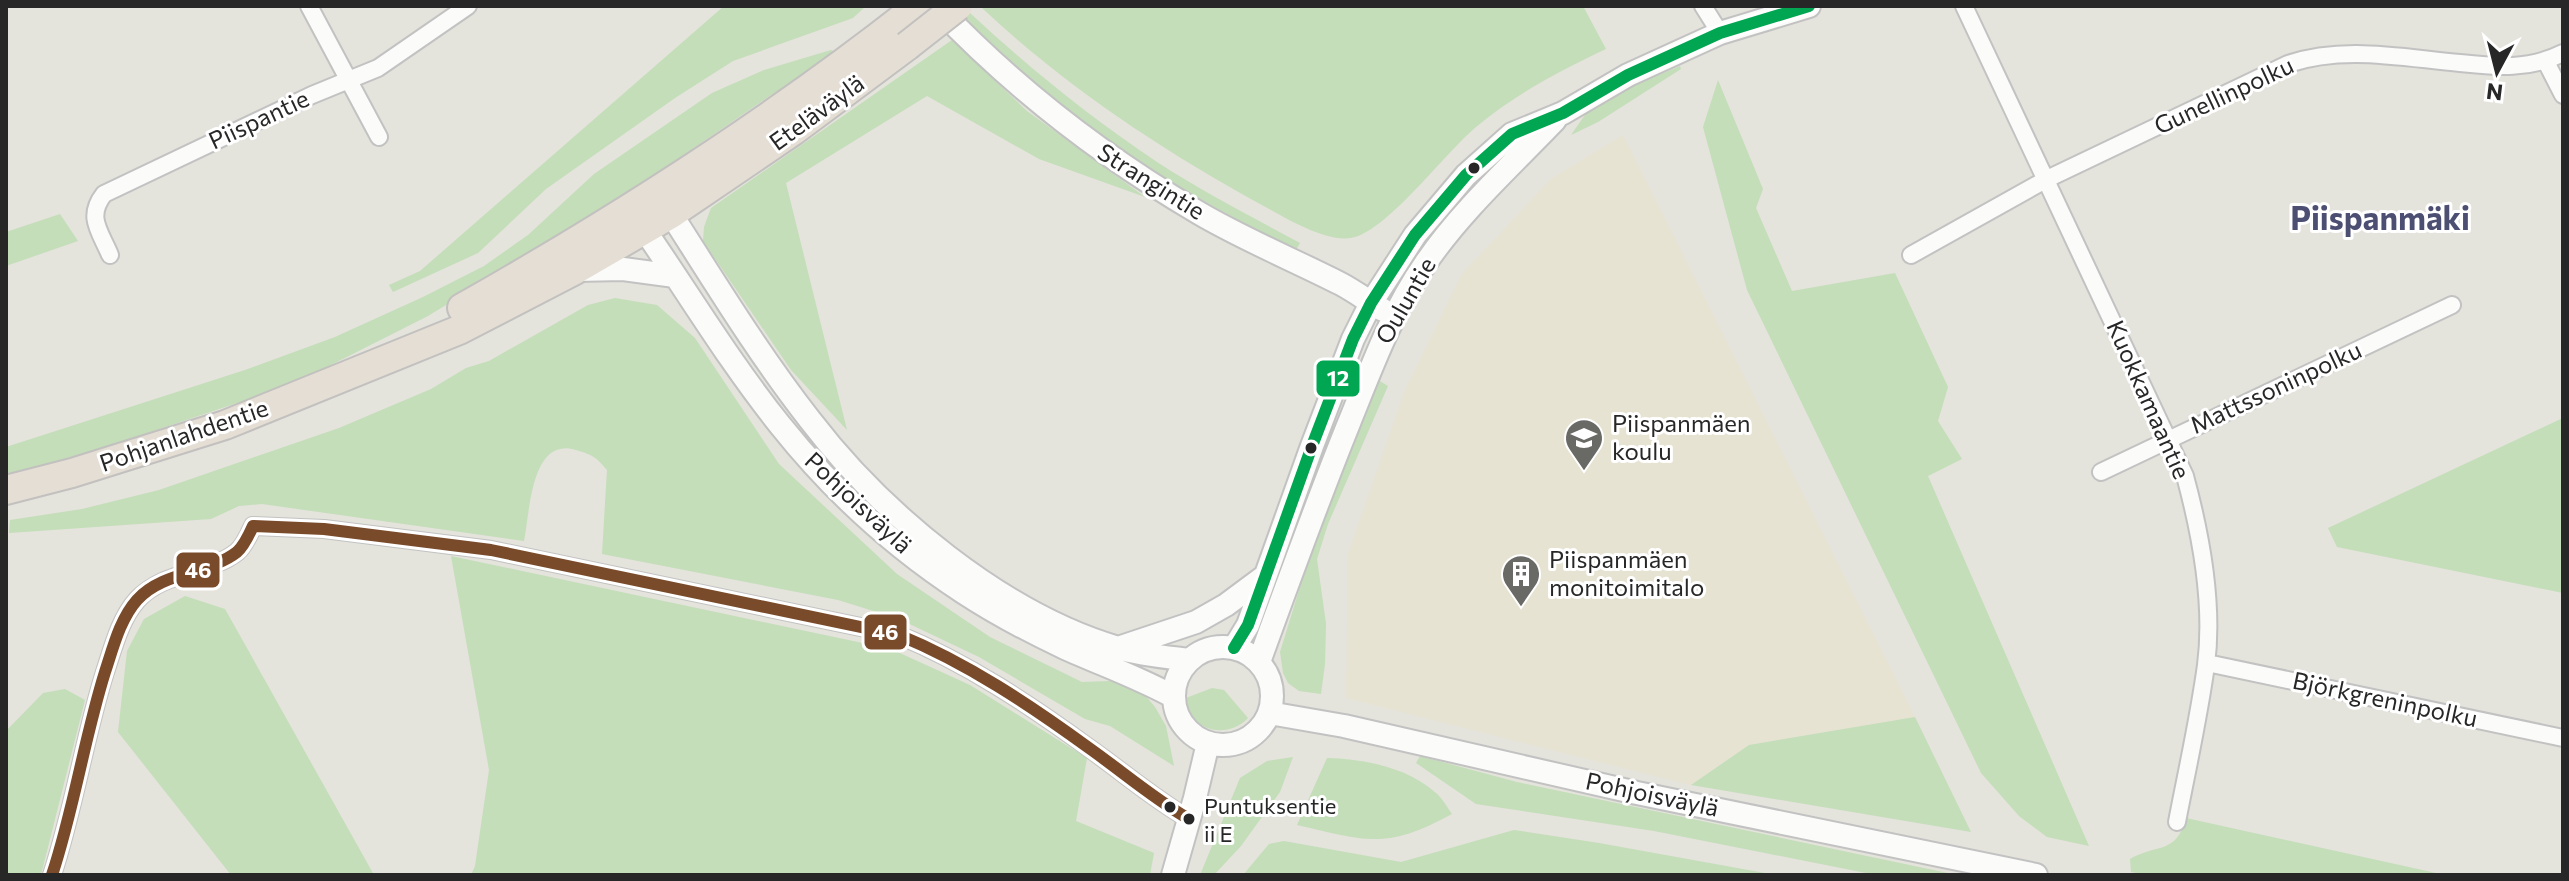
<svg xmlns="http://www.w3.org/2000/svg" width="2569" height="881" font-family="Commissioner,sans-serif">
	<style>
		.education { fill: #e7e3d2 }
		.green { fill: #c3deb8 }
		.lines { fill: none; stroke-linecap: round; stroke-linejoin: round }
		.street-casing { stroke: #c2c2c2; stroke-width: 20 }
		.secondary-casing { stroke: #c2c2c2; stroke-width: 26 }
		.highway-casing { stroke: #c2c1bf; stroke-width: 32 }
		.street { stroke: #fbfbfa; stroke-width: 16 }
		.secondary { stroke: #fbfbfa; stroke-width: 22 }
		.highway { stroke: #e5ded4; stroke-width: 28 }
		.highway-bridge-casing { stroke: #c2c1bf; stroke-width: 32; stroke-linecap: butt }
		.highway-bridge { stroke: #e5ded4; stroke-width: 28 }
		.bus-1-casing { stroke: #fff; stroke-width: 18 }
		.bus-2-casing { stroke: #fff; stroke-width: 18 }
		.bus-1 { stroke: #00a651; stroke-width: 12 }
		.bus-2 { stroke: #7a4b2a; stroke-width: 12 }
		.bus-dot { fill: #272727; stroke: #fff; stroke-width: 3 }
		.labels { text-anchor: middle; stroke-width: 6; stroke-linejoin: round; paint-order: stroke }
		.bus-label { font-size: 22px; fill: #272727; stroke: #fff; text-anchor: start }
		.street-label { font-size: 24px; fill: #272727; stroke: #fff }
		.poi-label { font-size: 24px; fill: #272727; stroke: #fff; text-anchor: start }
		.district-label { font-size: 32px; font-weight: bold; fill: #4c4e72; stroke: #fff }
		.line-badge { stroke: #fff; stroke-width: 3 }
		.badge-label { font-size: 22px; text-anchor: middle; font-weight: bold; fill: #fff }
	</style>
	<rect width="100%" height="100%" fill="#e4e3dc"/>
	<!-- education -->
	<path class="education" d="M1623,135L1915,717L1749,745L1691,785L1346,698L1348,554L1405,390L1462,274L1551,179Z"/>
	<!-- green -->
	<path class="green" d="M724,6H866L853,18L733,61L675,98L546,189L478,253L393,292L389,285L420,271Z
		M985,6H1583L1606,49C1559,71 1516,94 1476,127C1445,153 1390,227 1355,237C1328,245 1283,216 1260,204C1160,149 1065,86 982,8Z
		M970,13C1028,67 1091,118 1157,162C1203,192 1252,217 1300,243L1296,250C1206,205 1119,154 1040,91C1013,70 988,44 962,21Z
		M952,40L1027,111L1145,197L1039,159L927,96L786,183L847,430L791,370L703,241L704,227L711,208Z
		M831,50L840,54L771,95L630,192L428,316L313,374L246,400L64,461L6,475V447L245,370L335,337L423,297L484,266L528,235L594,174L712,93L764,70Z
		M1680,66L1681,69L1598,122L1571,135L1587,112L1635,85Z
		M1718,80L1763,189L1756,208L1792,291L1895,273L1948,387L1938,421L1962,459L1928,476L2089,846L2047,837L2019,816L1981,773L1747,290L1703,127Z
		M60,214L78,241L6,266V232Z
		M615,298L657,305L695,338L779,464L897,574L990,637L1082,682L1110,681L1143,693L1155,707L1166,726L1174,766L1110,726L1085,719L979,657L899,619L838,600L602,554L607,470C596,457 593,455 576,450C531,436 530,511 524,541L262,504L239,506L211,519L9,533L10,520L82,509L159,490L339,428L431,389L466,368L489,361L588,305Z
		M1378,380L1388,386L1328,524L1317,559L1326,624L1325,664L1321,694L1299,691L1288,683L1283,673L1280,652L1320,522Z
		M2563,418V593L2337,547L2328,528Z
		M451,556L891,649L970,685L1087,758L1076,821L1154,853L1150,875H471L475,866L489,770Z
		M185,596L225,609L374,875H231L118,732L127,651L144,619Z
		M1212,688L1224,690L1248,718C1226,741 1188,730 1186,698Z
		M65,689L85,700L41,875H6V731L43,693Z
		M1915,717L1971,832L1691,785L1749,745Z
		M1420,756L1517,782L1957,875H1876L1654,831L1476,804L1416,763Z
		M1293,757L1280,792L1241,846L1214,875H1200L1240,778L1267,761Z
		M1327,758C1364,759 1407,767 1436,793C1442,798 1447,807 1452,814C1386,850 1367,841 1297,825Z
		M2186,818L2445,875H2146L2131,872L2130,859C2158,843 2176,855 2186,818Z
		M1514,830L1599,843L1776,875H1243L1269,844L1284,841L1401,862Z"/>
	<g class="lines">
		<!-- street casing -->
		<g class="street-casing">
			<path id="street" d="M309,6L379,137
				M1703,6L1720,33
				M1964,6L2185,476C2201,535 2214,604 2206,665C2199,717 2187,770 2177,822
				M2546,62L2563,95
				M110,255C100,231 86,217 104,194L312,95L378,68L468,6
				M1911,255L2047,179L2288,64C2344,45 2403,58 2460,63C2497,67 2529,70 2563,53
				M2101,472L2452,305
				M2207,663L2563,738
				M52,875C74,809 84,739 105,672C113,648 120,619 137,600C163,571 209,574 237,552C244,546 249,535 253,526L324,529L491,550L899,635C967,663 1030,705 1089,748C1123,772 1154,799 1189,819"/>
		</g>
		<!-- secondary casing -->
		<g class="secondary-casing">
			<path id="secondary" d="M936,6C1015,89 1100,155 1199,213C1245,240 1294,260 1341,284C1356,292 1369,302 1383,310
				M664,203C711,276 756,351 810,420C882,514 1002,614 1118,648C1141,655 1166,657 1190,660
				M635,216C684,286 727,359 780,425C831,489 894,547 963,592C995,613 1029,631 1063,647C1100,664 1138,677 1174,697
				M576,270L623,269L675,276
				M1174 696a49 49 0 1 1 98 0a49 49 0 1 1-98 0Z
				M1121,647L1196,622L1226,605L1265,576
				M1234,648L1248,625L1312,446L1353,339L1371,303L1415,235L1466,175L1512,134L1563,113L1628,75L1720,33L1809,6
				M1259,662C1288,582 1317,502 1349,423C1371,369 1391,313 1425,264C1461,211 1511,166 1555,120
				M1269,713L1344,726L1637,793L2036,875
				M1173,875L1195,798L1208,743"/>
		</g>
		<!-- highway casing -->
		<g class="highway-casing">
			<path id="highway" d="M462,308C621,218 775,119 918,6
				M6,490L72,473L225,425L459,330L575,270L671,214L793,131L907,46"/>
		</g>
		<!-- street -->
		<use href="#street" class="street"/>
		<!-- secondary -->
		<use href="#secondary" class="secondary"/>
		<!-- highway -->
		<use href="#highway" class="highway"/>
		<!-- highway-bridge casing -->
		<g class="highway-bridge-casing">
			<path id="highway-bridge" d="M907,46L958,6"/>
		</g>
		<!-- highway-bridge -->
		<use href="#highway-bridge" class="highway-bridge"/>
		<!-- bus-1 casing -->
		<g class="bus-1-casing">
			<path id="bus-1" d="M1234,648L1248,625L1312,446L1353,339L1371,303L1415,235L1466,175L1512,134L1563,113L1628,75L1720,33L1809,6"/>
		</g>
		<!-- bus-2 casing -->
		<g class="bus-2-casing">
			<path id="bus-2" d="M52,875C74,809 84,739 105,672C113,648 120,619 137,600C163,571 209,574 237,552C244,546 249,535 253,526L324,529L491,550L899,635C967,663 1030,705 1089,748C1123,772 1154,799 1189,819"/>
		</g>
		<!-- bus-1 -->
		<use href="#bus-1" class="bus-1"/>
		<!-- bus-2 -->
		<use href="#bus-2" class="bus-2"/>
	</g>
	<!-- icons -->
	<defs>
		<g id="school-pin" transform="scale(2)"><path d="M0 17L-7.5 6A9.5 9.5 0 1 1 7.5 6Z" fill="#696966" stroke="#fff"/><path d="M0-5L7-2L0 1L-7-2ZM-4 1L0 2.5L4 1V4Q0 6-4 4Z" fill="#fff"/></g>
		<g id="building-pin" transform="scale(2)"><path d="M0 17L-7.5 6A9.5 9.5 0 1 1 7.5 6Z" fill="#696966" stroke="#fff"/><path d="M-4-6H4V6H1V3H-1V6H-4ZM-2.5-4.3h1.7v1.8h-1.7ZM.8-4.3h1.7v1.8H.8ZM-2.5-1h1.7V.8h-1.7ZM.8-1h1.7V.8H.8Z" fill="#fff"/></g>
	</defs>
	<g fill-rule="evenodd">
		<use href="#school-pin" x="1584" y="438"/>
		<use href="#building-pin" x="1521" y="574"/>
	</g>
	<!-- markers -->
	<g class="bus-dot">
		<circle cx="1474" cy="168" r="7"/>
		<circle cx="1311" cy="448" r="7"/>
		<circle cx="1170" cy="807" r="7"/>
		<circle cx="1189" cy="819" r="7"/>
	</g>
	<g class="labels">
		<!-- bus labels -->
		<g class="bus-label">
			<text x="1204" y="814">Puntuksentie<tspan x="1204" dy="28">ii E</tspan></text>
		</g>
		<!-- street labels -->
		<g class="street-label">
			<text transform="translate(2224 96) rotate(-25)" y="8">Gunellinpolku</text>
			<text transform="translate(817 113) rotate(-36)" y="8">Eteläväylä</text>
			<text transform="translate(259 120) rotate(-25)" y="8">Piispantie</text>
			<text transform="translate(1151 182) rotate(32)" y="8">Strangintie</text>
			<text transform="translate(1406 301) rotate(-60)" y="8">Ouluntie</text>
			<text transform="translate(2276 388) rotate(-25)" y="8">Mattssoninpolku</text>
			<text transform="translate(2148 400) rotate(66)" y="8">Kuokkamaantie</text>
			<text transform="translate(184 436) rotate(-19)" y="8">Pohjanlahdentie</text>
			<text transform="translate(858 503) rotate(43)" y="8">Pohjoisväylä</text>
			<text transform="translate(2385 700) rotate(12)" y="8">Björkgreninpolku</text>
			<text transform="translate(1652 795) rotate(12)" y="8">Pohjoisväylä</text>
		</g>
		<!-- poi labels -->
		<g class="poi-label">
			<text x="1612" y="432">Piispanmäen<tspan x="1612" dy="28">koulu</tspan></text>
			<text x="1549" y="568">Piispanmäen<tspan x="1549" dy="28">monitoimitalo</tspan></text>
		</g>
		<!-- district labels -->
		<g class="district-label">
			<text x="2380" y="230">Piispanmäki</text>
		</g>
	</g>
	<g class="line-badge">
		<rect x="1315" y="359" width="46" height="39" rx="8" fill="#00a651"/>
		<rect x="175" y="551" width="46" height="38" rx="8" fill="#7a4b2a"/>
		<rect x="863" y="613" width="45" height="38" rx="8" fill="#7a4b2a"/>
	</g>
	<g class="badge-label">
		<text x="1338" y="386">12</text>
		<text x="198" y="578">46</text>
		<text x="885" y="640">46</text>
	</g>
	<!-- border -->
	<rect width="2569" height="881" fill="none" stroke="#272727" stroke-width="16"/>
	<!-- north arrow -->
	<g transform="translate(2497 72) rotate(187)" stroke="#ffffff" stroke-width="6" paint-order="stroke">
	<path d="M0-6L14 30L0 20L-14 30Z" fill="#272727"/>
	<text y="-12" font-size="22" font-weight="bold" text-anchor="middle" fill="#272727">N</text>
	</g>
</svg>
